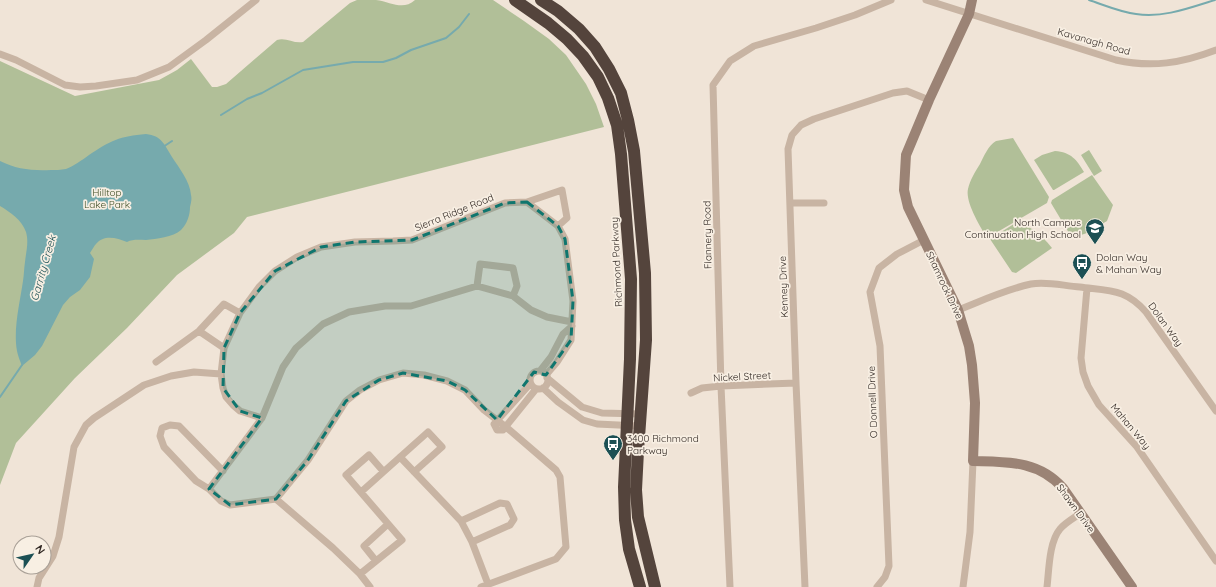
<svg xmlns="http://www.w3.org/2000/svg" width="1216" height="587" font-family="Quicksand,sans-serif">
	<style>
		.green { fill: #b1bf98 }
		.water { fill: #76aaad }
		.lines { fill: none; stroke-linecap: round; stroke-linejoin: round }
		.stream { stroke: #76aaad; stroke-width: 2 }
		.street { stroke: #c8b4a3; stroke-width: 7 }
		.secondary { stroke: #9b8375; stroke-width: 10 }
		.highway { stroke: #54443c; stroke-width: 12 }
		.marked { fill: #0f766e; fill-opacity: 0.2; stroke: #0f766e; stroke-width: 3; stroke-dasharray: 8 5; stroke-linejoin: round }
		.labels { text-anchor: middle; stroke-width: 3.5; stroke-linejoin: round; paint-order: stroke }
		.street-label { font-size: 10px; fill: #332a25; stroke: #f8efe3 }
		.park-label { font-size: 10px; fill: #425129; stroke: #f8efe3 }
		.poi-label { font-size: 10px; fill: #332a25; stroke: #f8efe3; text-anchor: start }
		.water-label { font-size: 11px; font-style: italic; fill: #1c5054; stroke: #f8efe3 }
	</style>
	<rect width="100%" height="100%" fill="#f0e4d7"/>
	<!-- green -->
	<path class="green" d="M357,0C363,0 370,0 376,0C391,2 403,11 415,0H493L524,21L549,39L566,55L586,84L596,104L604,127L247,217L234,233L177,275L127,328L75,378L16,443L0,485V61L75,96L159,80L177,70L191,59L212,87H217L226,84L277,40C286,37 294,44 303,42L350,3Z
		M1013,138L1049,197L1047,203L987,238C980,226 965,202 968,189C970,180 975,172 980,164C984,156 988,146 996,141Z
		M1089,150L1102,171L1094,176L1081,155Z
		M1055,151C1071,152 1077,160 1084,172L1054,190H1053L1034,160L1042,155Z
		M1092,175L1113,205L1107,221L1087,233L1072,238L1051,203L1052,200Z
		M1017,222C1034,229 1040,233 1052,248L1016,273L1012,272L990,239Z"/>
	<!-- water -->
	<path class="water" d="M146,134C162,136 164,144 172,157C179,168 190,181 191,195C192,199 191,203 190,207C190,215 187,224 181,230C173,237 156,239 146,240C139,240 133,239 127,242C117,238 104,234 96,244C94,246 92,250 90,253L94,259L90,277L80,290L70,297L63,305L42,346L35,355L22,366C20,361 18,356 17,351C13,329 20,302 23,281C24,275 24,268 25,262C26,252 29,242 26,232C22,220 10,212 0,206V161C16,169 32,171 51,170C55,170 61,170 66,169C74,166 82,160 89,155C110,141 120,136 146,134Z"/>
	<g class="lines">
		<!-- stream -->
		<path class="stream" d="M1089,0C1104,5 1120,12 1136,14C1164,18 1189,8 1215,0
			M221,115L247,99L262,93L303,70L353,62H383L396,58L411,50L446,38L459,27L469,14
			M163,147L172,141
			M0,397L22,365"/>
		<!-- street -->
		<path class="street" d="M926,0L1116,60C1152,68 1182,63 1216,50
			M0,54L16,60L65,85L80,87L96,86L137,80L169,67L206,40L256,0
			M527,202L562,190L567,218L558,226
			M791,203H824
			M477,286L480,264L513,268L517,286L513,296
			M1087,288L1081,358L1083,372L1088,386L1099,405L1137,447L1216,561
			M958,310C981,301 1007,289 1031,284C1047,281 1064,286 1080,287C1093,289 1109,289 1122,294C1132,298 1139,304 1146,312L1216,411
			M199,331L224,348
			M156,362L199,331L224,304L240,313
			M530 380a9 9 0 1 1 18 0a9 9 0 1 1-18 0Z
			M540,371L551,357L563,334L572,326
			M547,378L582,407L602,413L640,414
			M530,384L494,424L497,430H503L536,389
			M543,388L558,402L583,420L597,424L639,426
			M691,393L702,388L721,386L796,383
			M262,418L240,411L233,405L226,397L223,388L221,374L224,348L240,313L259,287L275,271L297,257L321,247L355,242L393,241L412,240L505,203L527,202L558,226L565,239L573,301L571,340L557,362L546,375
			M400,457L461,521L472,542L488,584
			M223,471L179,426L170,425L162,428L160,436L164,447L196,481L209,489L221,501L230,505L276,499
			M209,489L262,418L283,367L296,348L323,324L349,312L385,306H411L477,286L513,296L531,310L547,317L572,322
			M361,492L428,432L442,447L414,472
			M276,499L308,460L346,401L360,390L379,380L403,373L424,375L447,381L465,390L484,410L506,427L556,470L560,477L566,547L556,559L481,587
			M276,499L333,548L360,574L370,587
			M461,521L500,503L507,504L514,519L510,525L472,542
			M376,561L364,546L388,524
			M360,574L402,540L346,475L369,455L383,471
			M37,587L39,578L53,556L59,537L74,447L86,425L94,418L144,385L171,376L194,372L221,374
			M730,587L721,386L713,85L730,61L754,46L816,28L855,15L891,0
			M805,587L796,383L788,149L792,135L801,125L814,119L893,93L907,91L929,100
			M877,587L885,577L889,566L880,346L870,292L879,268L897,254L924,240
			M963,587L970,532L973,461
			M1047,587C1049,570 1049,542 1060,529C1066,522 1074,518 1081,513"/>
		<!-- secondary -->
		<path class="secondary" d="M972,0L969,14L929,100L906,155L904,190L908,207L958,310L969,346L972,365L975,403L973,461C1007,462 1038,460 1063,488L1132,587"/>
		<!-- highway -->
		<path class="highway" d="M515,0L548,23L567,39L583,56L598,77L608,98L617,125L621,154L631,279L630,359L624,487L625,520L629,549L640,587
			M541,0L558,11L579,29L595,47L609,69L621,93L628,120L634,151L645,273L646,340L638,451L636,490L638,517L655,587"/>
	</g>
	<!-- marked area -->
	<path class="marked" d="M527,202L558,226L565,239L573,301L571,340L546,375L534,372L497,420L465,390L447,381L403,373L379,380L346,401L308,460L276,499L230,505L209,489L262,418L240,411L223,388L224,348L240,313L275,271L321,247L355,242L412,240L505,203Z"/>
	<!-- icons -->
	<defs>
		<g id="school-pin" transform="scale(1)"><path d="M0 17L-7.5 6A9.5 9.5 0 1 1 7.5 6Z" fill="#1c5054" stroke="#f8efe3"/><path d="M0-5L7-2L0 1L-7-2ZM-4 1L0 2.5L4 1V4Q0 6-4 4Z" fill="#fff"/></g>
		<g id="bus-pin" transform="scale(1)"><path d="M0 17L-7.5 6A9.5 9.5 0 1 1 7.5 6Z" fill="#1c5054" stroke="#f8efe3"/><path d="M-5-6H5V4H4V6H2V4H-2V6H-4V4H-5ZM-3.5-4V0h7V-4ZM-3.5 1.2v1.5H-2V1.2ZM2 1.2v1.5H3.5V1.2Z" fill="#fff"/></g>
	</defs>
	<g fill-rule="evenodd">
		<use href="#school-pin" x="1095" y="228"/>
		<use href="#bus-pin" x="1082" y="263"/>
		<use href="#bus-pin" x="613" y="444"/>
	</g>
	<g class="labels">
		<!-- street labels -->
		<g class="street-label">
			<text transform="translate(1094 41) rotate(16)" y="4">Kavanagh Road</text>
			<text transform="translate(454 212) rotate(-22)" y="4">Sierra Ridge Road</text>
			<text transform="translate(707 235) rotate(-91)" y="4">Flannery Road</text>
			<text transform="translate(616 262) rotate(-93)" y="4">Richmond Parkway</text>
			<text transform="translate(945 285) rotate(65)" y="4">Shamrock Drive</text>
			<text transform="translate(783 287) rotate(-92)" y="4">Kenney Drive</text>
			<text transform="translate(1166 324) rotate(54)" y="4">Dolan Way</text>
			<text transform="translate(742 376) rotate(-3)" y="4">Nickel Street</text>
			<text transform="translate(872 402) rotate(-92)" y="4">O Donnell Drive</text>
			<text transform="translate(1131 426) rotate(50)" y="4">Mahan Way</text>
			<text transform="translate(1076 508) rotate(54)" y="4">Shawn Drive</text>
		</g>
		<!-- park labels -->
		<g class="park-label">
			<text x="107" y="196">Hilltop<tspan x="107" dy="12">Lake Park</tspan></text>
		</g>
		<!-- poi labels -->
		<g class="poi-label">
			<text x="1081" y="226" text-anchor="end">North Campus<tspan x="1081" dy="12">Continuation High School</tspan></text>
			<text x="1096" y="261">Dolan Way<tspan x="1096" dy="12">&amp; Mahan Way</tspan></text>
			<text x="627" y="442">3400 Richmond<tspan x="627" dy="12">Parkway</tspan></text>
		</g>
		<!-- water labels -->
		<g class="water-label">
			<text transform="translate(43 268) rotate(-74)" y="4">Garrity Creek</text>
		</g>
	</g>
	<!-- north arrow -->
	<g transform="translate(32 555) rotate(56)"><circle r="19" fill="#f8efe3" stroke="#a9a097"/>
	<path d="M0-3L7 15L0 10L-7 15Z" fill="#1c5054"/>
	<text y="-6" font-size="11" font-weight="bold" text-anchor="middle" fill="#332a25">N</text>
	</g>
</svg>
